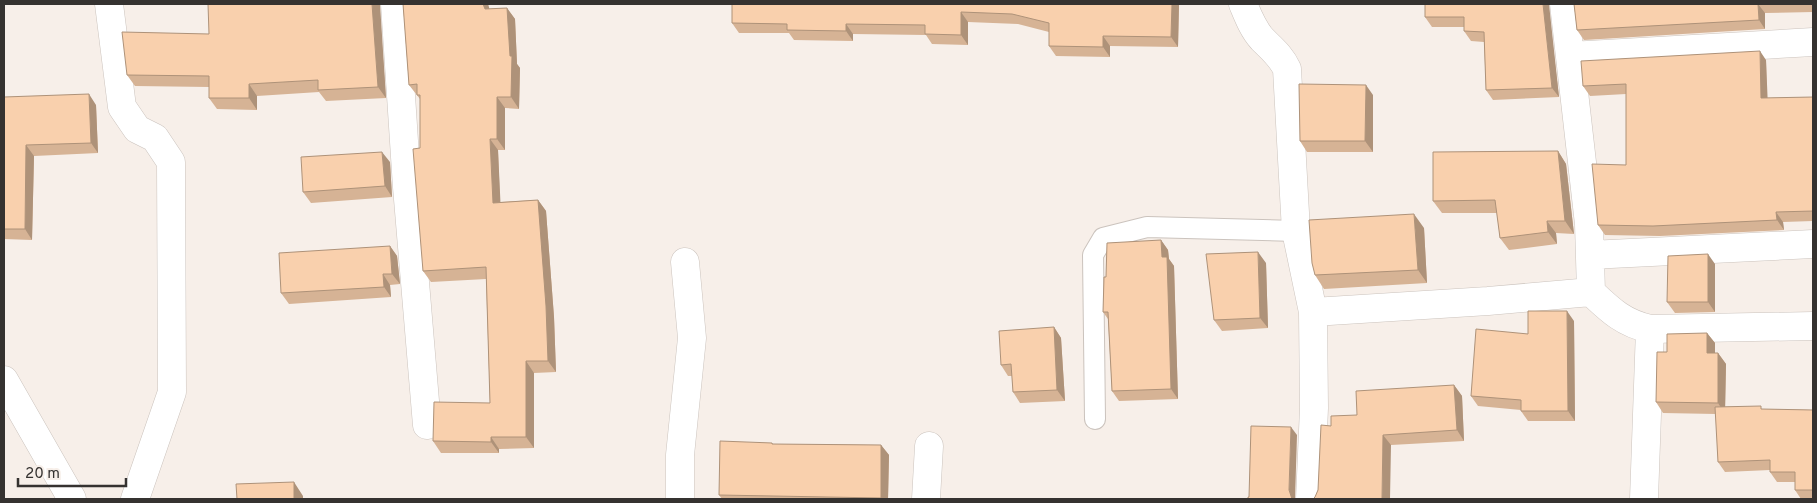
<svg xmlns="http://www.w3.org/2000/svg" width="1817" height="503" font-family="Overpass,sans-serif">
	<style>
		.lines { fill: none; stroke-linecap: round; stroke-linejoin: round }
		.service-casing { stroke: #cbc3bd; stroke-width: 22 }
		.minor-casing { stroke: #cbc3bd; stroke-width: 29 }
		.tertiary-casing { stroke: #cbc3bd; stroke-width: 29 }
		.service { stroke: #fff; stroke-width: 20 }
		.minor { stroke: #fff; stroke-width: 28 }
		.tertiary { stroke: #fff; stroke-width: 28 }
		.wall { fill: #d6b395 }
		.shaded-wall { fill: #ae9279 }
		.building { fill: #f9d0ad; stroke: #ae9279 }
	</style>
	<rect width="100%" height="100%" fill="#f7efe9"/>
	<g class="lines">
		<!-- service casing -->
		<g class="service-casing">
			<path id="service" d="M1095,419L1093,255L1103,238L1147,227L1296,231"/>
		</g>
		<!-- minor casing -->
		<g class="minor-casing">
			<path id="minor" d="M109,4L122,107L137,129L155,138L171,162L172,392L135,499
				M395,4L407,187L427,425
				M1243,4C1248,16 1253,29 1262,39C1272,49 1281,56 1287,69L1296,231L1313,312
				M1570,56L1813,42
				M1590,255L1813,244
				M1591,292C1610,310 1623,323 1650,329L1813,326
				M680,499V455L692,338L685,262
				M926,499L929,446
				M1310,499L1314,408L1313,312L1488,301L1591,292L1589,224L1564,4
				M1644,499L1650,329"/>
		</g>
		<!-- tertiary casing -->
		<g class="tertiary-casing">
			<path id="tertiary" d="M4,380L72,499"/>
		</g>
		<!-- service -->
		<use href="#service" class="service"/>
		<!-- minor -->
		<use href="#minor" class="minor"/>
		<!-- tertiary -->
		<use href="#tertiary" class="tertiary"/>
	</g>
	<!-- wall -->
	<path class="wall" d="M403,4H488L489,9L507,8L515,19L517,64L520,68L519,109L505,108V150H498L500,202L538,200L546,211L554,317L556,372L534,373V448L499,449V453H441L433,441L490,403L486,279L431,282L423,271L420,148V99L409,85Z
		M732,4H1179L1178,47L1110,46V57L1056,56L1049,46V32L1018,24L968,22V45L932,44L926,35L853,34V41L794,40L789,33H739L732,23Z
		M1574,4H1813V12L1765,13V29L1584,40L1577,30Z
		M379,5L386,98L326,101L319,92L257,96V110L217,109L209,98V87L135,86L127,75L209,34Z
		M1548,5L1559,97L1493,100L1486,90L1484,42L1471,41L1464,31V27H1432L1425,17Z
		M1766,60L1767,98L1813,97V221L1783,222L1784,230L1660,236L1605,235L1598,225L1626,165V94L1590,96L1583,86Z
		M1373,95V152H1307L1300,141Z
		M4,97L96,105L98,153L34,156L32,240L4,239Z
		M1558,151L1566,164L1574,234L1556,233L1557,244L1509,250L1500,238L1497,213H1442L1433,201Z
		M390,162L392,197L311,203L303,192Z
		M1424,228L1427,283L1324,289L1315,275Z
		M1161,240L1168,250L1169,259L1174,266L1178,399L1119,401L1112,391L1108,319L1103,312L1106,277Z
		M390,246L397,256L400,284L390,285L391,297L289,304L281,293Z
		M1266,263L1268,328L1222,331L1214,320Z
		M1715,264V312L1675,313L1667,302Z
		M1574,321L1575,421H1528L1521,411V410L1478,406L1471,396L1528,334Z
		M1054,327L1061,338L1065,401L1020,403L1013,392L1012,376H1008L1001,365Z
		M1707,333L1715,343V353H1718L1726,364L1725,407L1763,409L1813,410V499H1801L1795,490V482H1777L1770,472V470L1725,472L1718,462L1716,414L1663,413L1656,402L1667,352Z
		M1454,385L1462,396L1464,441L1391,445L1315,497L1318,490L1331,426L1357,415Z
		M772,443L773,444L881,445L889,455L888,499H722L719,495Z"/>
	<!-- shaded-wall -->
	<path class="shaded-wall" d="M372,4H380L386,98L378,87Z
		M483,4H488L493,21L485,9Z
		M1172,4H1179L1178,47L1171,37Z
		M1543,4H1549L1559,97L1552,88Z
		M1758,4L1765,13V29L1759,20Z
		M507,8L515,19L517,64L520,68L519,109L511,97Z
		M961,12L968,22V45L961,35Z
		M846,24L853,34V41L846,31Z
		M1103,36L1110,46V57L1103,47Z
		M1760,51L1766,60L1768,108L1761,98Z
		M249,84L257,96V110L249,98Z
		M1366,85L1373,95V152L1365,141Z
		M89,94L96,105L98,153L91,143Z
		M497,97L505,108V150L497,139Z
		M490,139L498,150L501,214L493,203Z
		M26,145L34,156L32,240L25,229Z
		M1558,151L1566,164L1574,234L1565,221Z
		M382,152L390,162L392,197L385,186Z
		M538,200L546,211L554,317L556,372L548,361Z
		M1776,212L1783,222L1784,230L1777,220Z
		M1414,214L1424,228L1427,283L1418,270Z
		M1547,221L1556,233L1557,244L1548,232Z
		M1161,240L1168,250L1169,259L1174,266L1178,399L1171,389Z
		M390,246L397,256L400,284L392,274Z
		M1258,252L1266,263L1268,328L1260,318Z
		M1708,254L1715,264V312L1708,302Z
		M383,274L390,285L391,297L384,287Z
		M1567,311L1574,321L1575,421L1568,411Z
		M1054,327L1061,338L1065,401L1057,390Z
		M1707,333L1715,343V364L1707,353Z
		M1718,353L1726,364L1725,414L1718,403Z
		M526,361L534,373V448L526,437Z
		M1454,385L1462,396L1464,441L1457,430Z
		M1291,427L1297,435L1295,499H1291V498L1289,490Z
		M1383,435L1391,445L1390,499H1382Z
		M491,437L499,449V453L491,442Z
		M881,445L889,455L888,499H882L881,498Z
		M294,482L303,496V499H294Z"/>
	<!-- building -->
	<path class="building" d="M208,4H372L378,87L318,90V80L249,84V98H209V76L127,75L122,32L209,34Z
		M403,4H483L485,9L507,8L510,56H512L511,97H497V139H490L493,203L538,200L546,306L548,361H526V437H491V442L433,441L434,402L490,403L486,267L423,271L413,149L420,148V95H417V84L409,85Z
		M732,4H1172L1171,37L1103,36V47L1049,46V23L1012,14L961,12V35L925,34V25L846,24V31L787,30V24L732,23Z
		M1425,4H1543L1552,88L1486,90L1484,32L1464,31V17H1425Z
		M1574,4H1758L1759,20L1577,30Z
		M1760,51L1761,98L1813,97V211L1776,212L1777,220L1653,226L1598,225L1592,164L1626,165V84L1583,86L1581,61Z
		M1299,84L1366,85L1365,141H1300Z
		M89,94L91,143L26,145L25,229H4V97Z
		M1558,151L1565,221H1547L1548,232L1500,238L1495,200L1433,201V152Z
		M382,152L385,186L303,192L301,157Z
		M1414,214L1418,270L1315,275L1312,263L1309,220Z
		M1161,240L1162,257H1167L1171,389L1112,391L1108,312H1103L1104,277H1106L1107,243Z
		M390,246L392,274H383L384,287L281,293L279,253Z
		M1258,252L1260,318L1214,320L1206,254Z
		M1708,254V302H1667L1668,256Z
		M1528,311H1567L1568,411H1521V400L1471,396L1476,329L1528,334Z
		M1054,327L1057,390L1013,392L1011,364L1001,365L999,331Z
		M1707,333V353H1718V403L1656,402L1657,352H1667V334Z
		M1454,385L1457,430L1383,435L1382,499H1313L1315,497L1318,490L1321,425L1331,426V416L1357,415L1356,391Z
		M1761,406V409L1813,410V490H1795V472H1770V460L1718,462L1715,407Z
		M1251,426L1291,427L1289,490L1292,499H1248V497H1249Z
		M720,441L772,443V444L881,445V498L719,495Z
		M294,482V499H237L236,484Z"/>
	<!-- border -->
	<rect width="1817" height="503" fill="none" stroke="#353230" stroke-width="10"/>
	<!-- scale -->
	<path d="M18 478v8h108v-8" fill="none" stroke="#353230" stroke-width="2.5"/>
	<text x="25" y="478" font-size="15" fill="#353230" stroke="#f7efe9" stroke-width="4" paint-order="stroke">20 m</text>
</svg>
